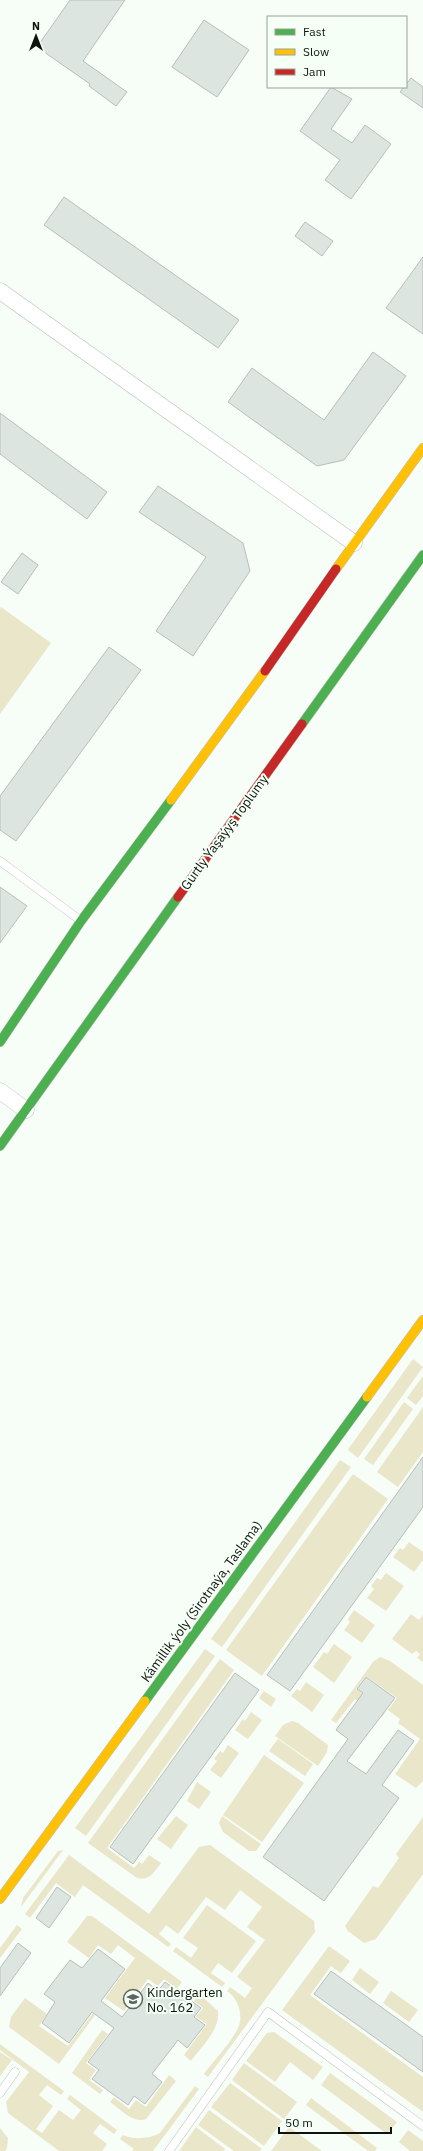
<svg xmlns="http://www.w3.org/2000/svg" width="423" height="2151" font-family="'IBM Plex Sans',sans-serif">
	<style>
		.green { fill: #eae6c9 }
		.building { fill: #dde5e0; stroke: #b8bfba }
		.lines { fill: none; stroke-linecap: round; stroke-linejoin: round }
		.lane-casing { stroke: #bbc0bb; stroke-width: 9 }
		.street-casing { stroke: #bbc0bb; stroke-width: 17 }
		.fast-casing { stroke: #bbc0bb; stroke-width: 10 }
		.slow-casing { stroke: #bbc0bb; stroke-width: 10 }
		.jam-casing { stroke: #bbc0bb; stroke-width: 10 }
		.lane { stroke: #fefffe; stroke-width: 8 }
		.street { stroke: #fefffe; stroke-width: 16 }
		.fast { stroke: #4caf50; stroke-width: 9 }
		.slow { stroke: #ffc107; stroke-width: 9 }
		.jam { stroke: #c62828; stroke-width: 9 }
		.labels { text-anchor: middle; stroke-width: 4; stroke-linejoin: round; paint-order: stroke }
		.street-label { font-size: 13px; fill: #0e130e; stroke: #f5fff5 }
		.poi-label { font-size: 13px; fill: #0e130e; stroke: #f5fff5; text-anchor: start }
	</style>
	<rect width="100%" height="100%" fill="#f7fdf7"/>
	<!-- green -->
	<path class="green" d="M1,607L51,643L0,714V609Z
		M413,1359L423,1367L358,1458L348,1450L349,1448Z
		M423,1376V1396L416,1405L407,1398Z
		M404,1402L413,1409L373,1465L364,1459Z
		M423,1407V1452L398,1487L377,1472Z
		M340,1460L351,1467L222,1647L211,1639Z
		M353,1474L388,1499L262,1676L226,1650Z
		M409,1542L423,1552V1560L414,1572L393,1557L400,1548L403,1550Z
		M386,1573L404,1586L386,1611L367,1598L374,1589L371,1586L377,1578L381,1580Z
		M354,1610L375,1625L362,1643L344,1630L350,1622L348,1619Z
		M411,1614L419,1620L423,1615V1662L417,1658L420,1654L416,1651L412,1654L392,1639Z
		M334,1644L352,1657L334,1683L313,1667L324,1652L327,1654Z
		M205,1649L215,1656L86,1836L75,1828Z
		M380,1657L390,1661L423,1685V1781L416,1788L395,1774L420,1739L398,1723L400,1719L388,1710L397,1698L366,1676L356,1689L366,1696L364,1699L385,1713L381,1718L355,1699L336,1723L331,1720L373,1662Z
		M220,1659L234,1670L107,1848L134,1868L139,1862L142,1864L149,1855L161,1863C154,1872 150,1881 137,1878L88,1843Z
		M306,1682L324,1695L312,1712L291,1696L297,1689L300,1691Z
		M264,1691L276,1699L271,1707L259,1698Z
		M251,1712L262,1720L248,1739L235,1730L243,1719L245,1721Z
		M292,1721L298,1723L328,1745L327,1752L318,1766L275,1736L283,1725Z
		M278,1739L313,1764L305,1776L269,1751Z
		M228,1745L239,1753L221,1778L210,1770L217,1761L214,1759L220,1751L223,1753Z
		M264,1755L304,1783L262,1842L223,1815Z
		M197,1782L211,1792L199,1809L187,1801Z
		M176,1816L188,1825L171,1849L157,1839Z
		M222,1816L261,1844L256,1851H249L223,1832L219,1823Z
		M423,1817V1874L376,1939L364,1943L348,1931L345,1926L373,1886L378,1888L399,1858L396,1854Z
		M210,1845L314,1921L315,1932L208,2077L204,2074C214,2060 231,2043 238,2028C244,2016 238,1998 227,1991L230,1987L245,1998L252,1988L237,1977L265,1940L247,1927L262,1907L240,1890L225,1910L206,1897L178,1934L166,1925L159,1934L171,1944L168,1947L83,1885L75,1897L56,1883L30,1918L25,1914L69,1855L149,1914L199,1847Z
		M63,1850L21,1907L23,1898L58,1851Z
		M207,1905L256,1941L232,1973L218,1963L211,1973L225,1983L222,1987L173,1951L176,1947L191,1958L198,1948L183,1938Z
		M87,1916H92L96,1919L182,1982L177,1989L164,1979L158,1986L148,1979L124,2011L105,1998L135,1958L118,1945L111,1954L98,1945L89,1958L67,1942Z
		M17,1925L22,1929L0,1958V1948Z
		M329,1946L350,1961L341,1973L331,1966L310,1995L423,2077V2112L282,2010Z
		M360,1968L379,1982L370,1994L352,1980Z
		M391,1991L418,2010L409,2022L383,2003Z
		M199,1994L218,2011C220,2030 202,2046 191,2061L184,2055L207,2024L196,2017L203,2008L194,2001Z
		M25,1998L47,2014L39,2026L68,2046L93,2013L95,2015L59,2064L9,2027L11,2017Z
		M102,2030L108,2034L86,2063L96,2070L89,2080L103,2090L100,2094L72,2073Z
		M274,2032L323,2067L313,2080L290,2062L275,2082L246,2061L267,2033Z
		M0,2044L64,2091L61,2095L47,2085L39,2095L53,2106L36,2129L42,2133L59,2110L73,2120L81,2110L67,2099L70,2095L117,2130L114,2134L100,2124L93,2133L107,2144L102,2151H59L8,2113L6,2102L29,2072L0,2050Z
		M0,2052L12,2060L0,2076Z
		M244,2063L297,2102L284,2119L232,2080Z
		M330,2073L397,2122L387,2134L321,2085Z
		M169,2075L176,2081L146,2119C133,2124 120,2109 110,2102L114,2097L129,2109L136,2100L146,2107Z
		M230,2083L282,2121L264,2146L211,2107Z
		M195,2086L199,2089L153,2151H132L134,2149L120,2139L123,2135C134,2140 149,2139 160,2133Z
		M311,2098L377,2148L375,2151H368L306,2105Z
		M209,2110L262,2149L260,2151H234L198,2125Z
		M196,2127L225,2149L224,2151H179Z
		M289,2127L322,2151H271Z
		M0,2128L8,2138L7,2148L5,2151H0Z
		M408,2130L423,2141V2151H410L399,2142Z"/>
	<!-- building -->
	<path class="building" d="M70,0H125L83,61L127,92L116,106L89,86L90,84L37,47Z
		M204,20L249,50L217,97L172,67Z
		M411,78L423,87V108L400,92Z
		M331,87L352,99L331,129L352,143L365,125L391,144L351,199L325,180L340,160L300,131Z
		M64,197L239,320L218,348L44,225Z
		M305,222L333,241L322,256L295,236Z
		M423,257V334L386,308Z
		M373,352L406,376L344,460L317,466L228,402L252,368L324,420Z
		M0,413L107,492L87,519L0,454Z
		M158,486L243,543L250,571L193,656L156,631L206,557L139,512Z
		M22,553L38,565L18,594L1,582Z
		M109,647L141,670L16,841L0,830V796Z
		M0,887L27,906L0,943Z
		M423,1457V1507L290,1691L267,1675Z
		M235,1673L259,1690L133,1864L110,1847Z
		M366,1677L395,1698L347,1761L366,1774L398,1730L414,1741L382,1785L399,1798L324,1901L263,1857L348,1739L336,1730L363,1693L357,1689Z
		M57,1887L71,1897L49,1928L36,1918Z
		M18,1943L31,1953L0,1996V1968Z
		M98,1949L125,1969L101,2001L122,2017L148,1983L158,1991L165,1982L201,2008L194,2017L205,2025L187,2048L178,2040L152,2074L162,2082L145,2104L134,2096L128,2105L92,2079L99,2070L88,2062L114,2028L92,2012L69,2043L42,2023L55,2002L44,1994L70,1960L82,1968Z
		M331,1971L423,2037V2072L314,1994Z"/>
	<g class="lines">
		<!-- lane casing -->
		<g class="lane-casing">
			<path id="lane" d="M0,861L80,920
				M0,2093L15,2072
				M169,2151L268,2012L423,2126"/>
		</g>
		<!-- street casing -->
		<g class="street-casing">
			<path id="street" d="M0,291L354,543
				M0,1091L26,1110"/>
		</g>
		<!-- fast casing -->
		<g class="fast-casing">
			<path id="fast" d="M302,724L423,555
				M0,1042L81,921L171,800
				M0,1146L178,897
				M145,1701L367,1397"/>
		</g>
		<!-- slow casing -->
		<g class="slow-casing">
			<path id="slow" d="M336,569L423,448
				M171,800L265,671
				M367,1397L423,1320
				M0,1899L145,1701"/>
		</g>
		<!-- jam casing -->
		<g class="jam-casing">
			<path id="jam" d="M265,671L336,569
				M178,897L302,724"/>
		</g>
		<!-- lane -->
		<use href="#lane" class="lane"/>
		<!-- street -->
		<use href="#street" class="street"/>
		<!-- fast -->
		<use href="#fast" class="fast"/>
		<!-- slow -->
		<use href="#slow" class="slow"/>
		<!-- jam -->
		<use href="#jam" class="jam"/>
	</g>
	<!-- icons -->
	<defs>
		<g id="school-ring" transform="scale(1)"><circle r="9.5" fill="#f5fff5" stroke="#606560" stroke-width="1.5"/><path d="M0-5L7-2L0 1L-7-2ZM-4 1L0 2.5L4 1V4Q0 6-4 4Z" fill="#606560"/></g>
	</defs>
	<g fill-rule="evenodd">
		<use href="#school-ring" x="133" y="1999"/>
	</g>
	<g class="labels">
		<!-- street labels -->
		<g class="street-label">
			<text transform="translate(224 832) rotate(-54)" y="5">Gurtly Ýaşaýyş Toplumy</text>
			<text transform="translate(201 1601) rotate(-54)" y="5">Kämillik ýoly (Sirotnaýa, Taslama)</text>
		</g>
		<!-- poi labels -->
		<g class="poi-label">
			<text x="147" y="1997">Kindergarten<tspan x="147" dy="15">No. 162</tspan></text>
		</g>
	</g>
	<!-- legend -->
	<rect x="267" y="16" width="140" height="72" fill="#f5fff5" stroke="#99a199"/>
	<rect x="275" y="29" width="20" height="6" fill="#4caf50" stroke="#99a199"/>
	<text x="303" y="36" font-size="12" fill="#0e130e">Fast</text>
	<rect x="275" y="49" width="20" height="6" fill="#ffc107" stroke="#99a199"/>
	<text x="303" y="56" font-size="12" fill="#0e130e">Slow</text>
	<rect x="275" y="69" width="20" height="6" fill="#c62828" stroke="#99a199"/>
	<text x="303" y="76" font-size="12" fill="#0e130e">Jam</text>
	<!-- north arrow -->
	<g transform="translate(36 36)" stroke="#f5fff5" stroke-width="3" paint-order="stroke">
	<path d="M0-3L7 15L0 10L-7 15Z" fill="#0e130e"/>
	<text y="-6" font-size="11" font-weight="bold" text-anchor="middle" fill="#0e130e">N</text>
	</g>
	<!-- scale -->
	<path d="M279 2127v6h112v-6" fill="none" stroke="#0e130e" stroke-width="2"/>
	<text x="285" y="2127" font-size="12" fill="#0e130e" stroke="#f5fff5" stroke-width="3" paint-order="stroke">50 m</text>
</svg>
